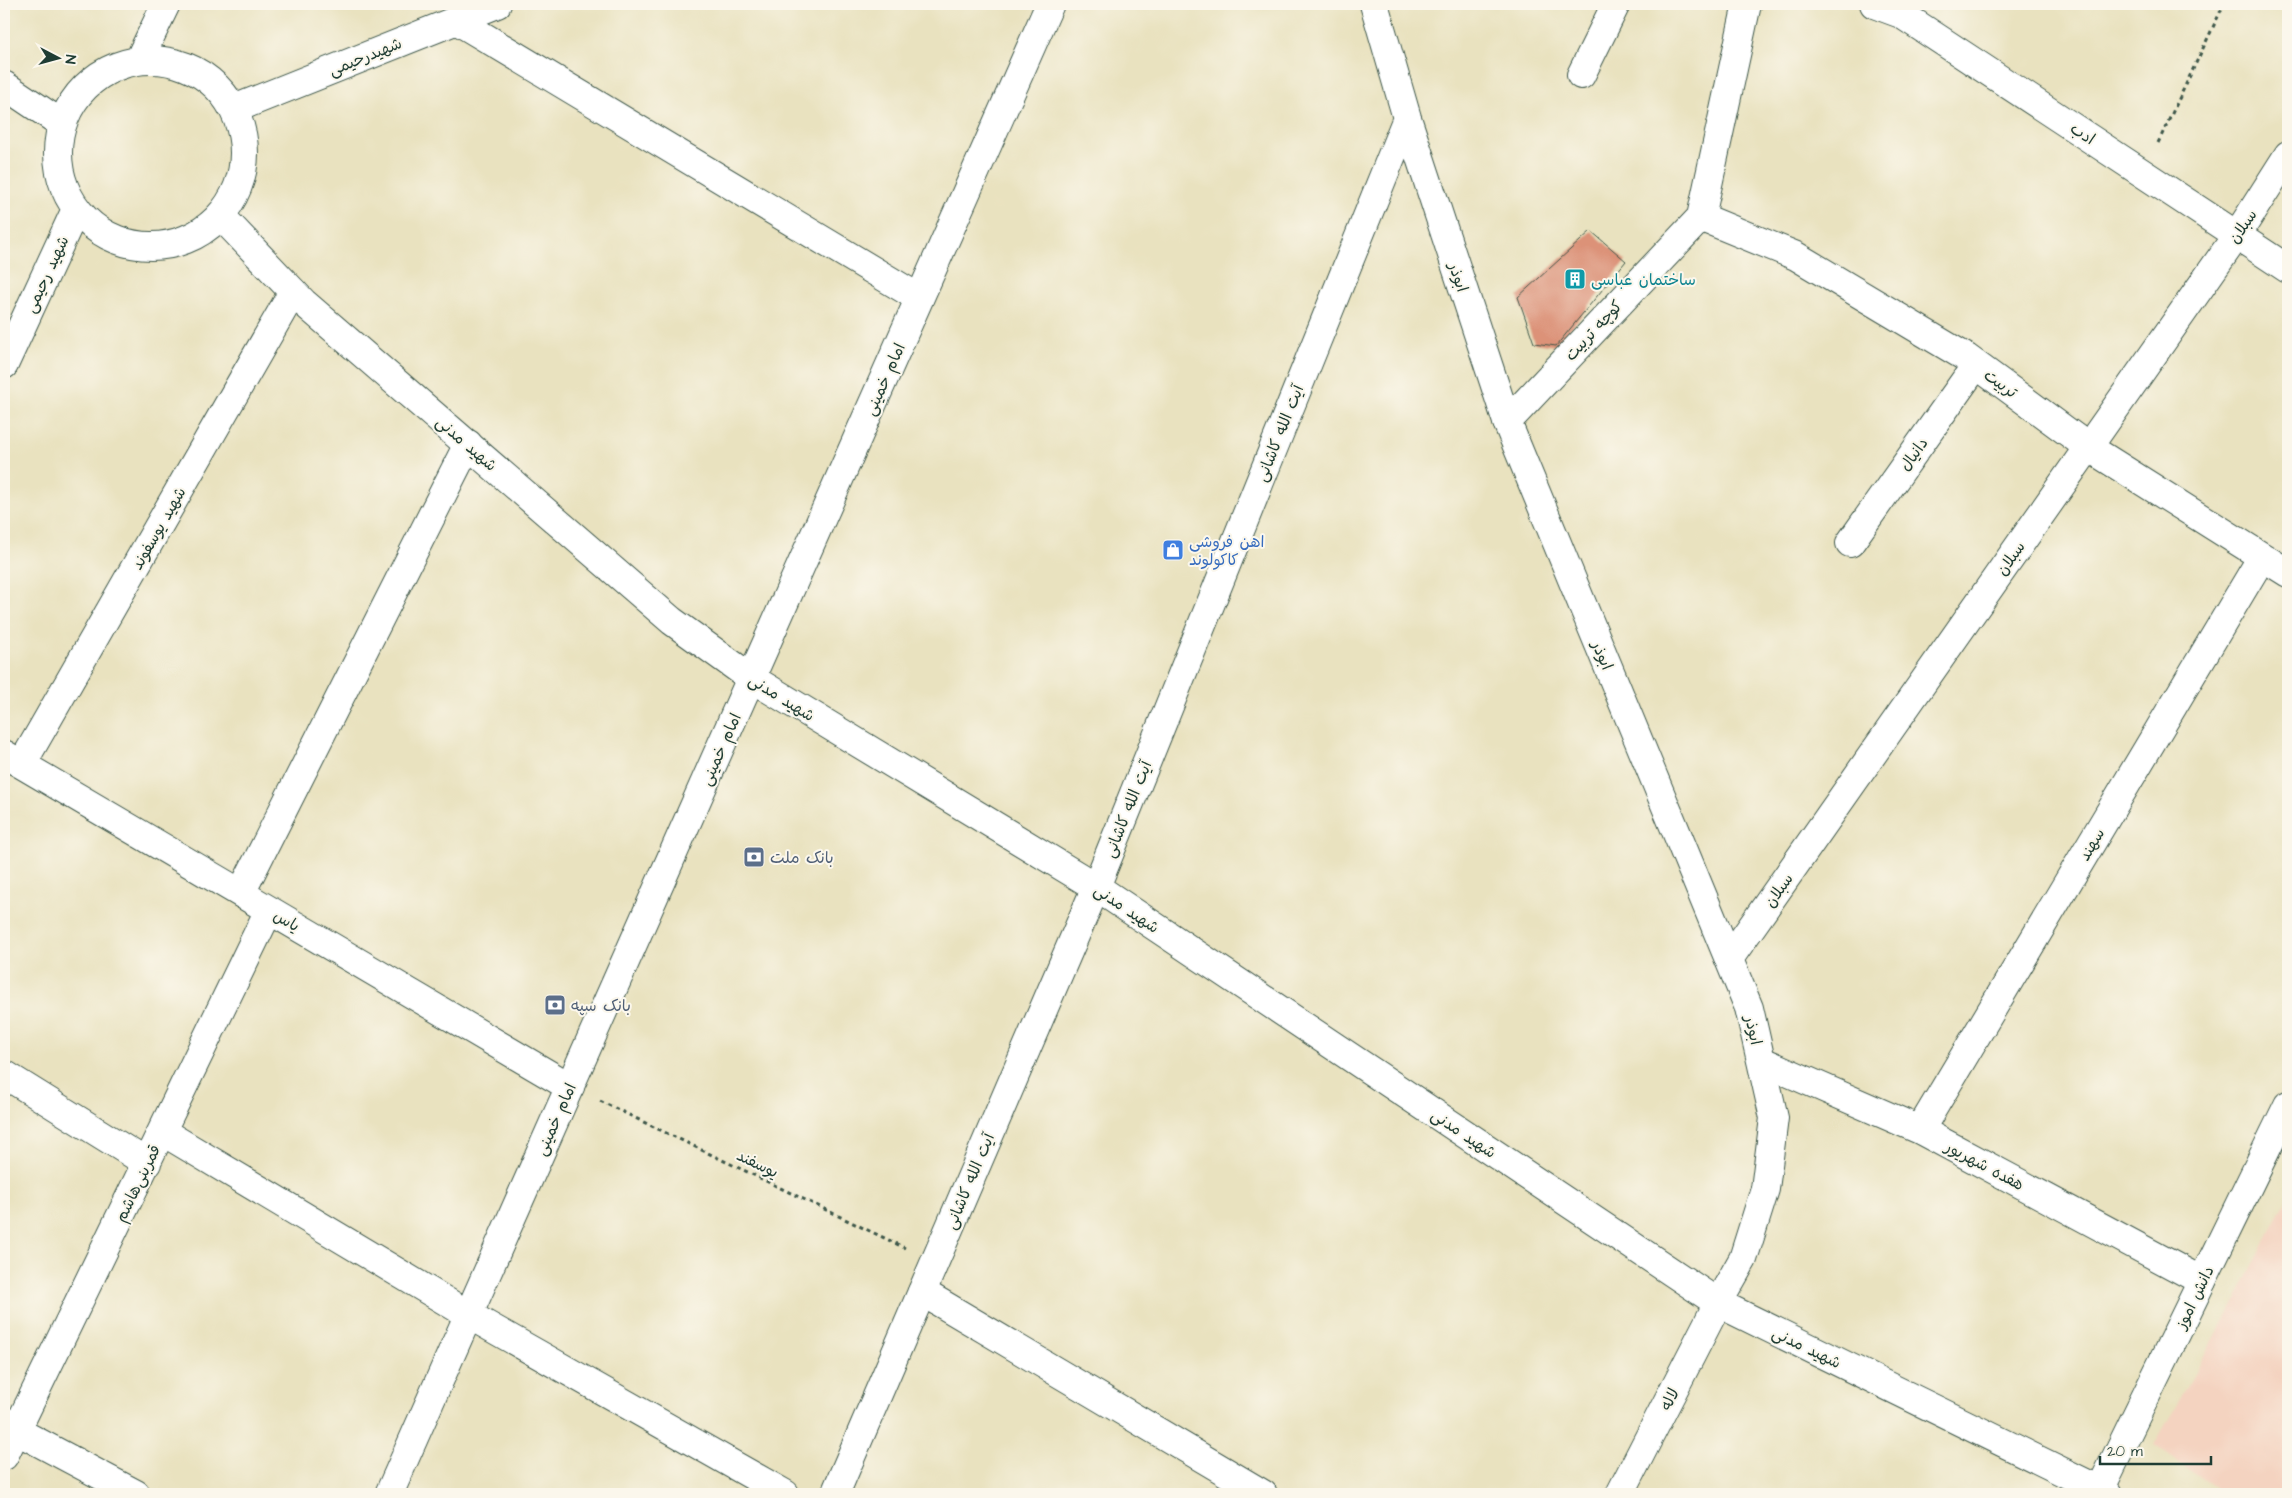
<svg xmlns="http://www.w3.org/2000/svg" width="2292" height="1498" font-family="'Architects Daughter','Playpen Sans Arabic',sans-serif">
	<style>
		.built { fill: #f4d3c0 }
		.building { fill: #dc9278 }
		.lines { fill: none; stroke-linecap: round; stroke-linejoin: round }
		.street-casing { stroke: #3d5649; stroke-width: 30 }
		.secondary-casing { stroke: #3d5649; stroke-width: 30 }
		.path { stroke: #3d5649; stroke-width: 3; stroke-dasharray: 4 4; stroke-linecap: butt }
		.street { stroke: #fff; stroke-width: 28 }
		.secondary { stroke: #fff; stroke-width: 28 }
		.labels { text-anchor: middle; stroke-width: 4; stroke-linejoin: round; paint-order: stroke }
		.street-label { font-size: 16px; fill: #1f3d34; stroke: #fbf7ec }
		.culture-label { font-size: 16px; fill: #0d838f; stroke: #fbf7ec; text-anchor: start }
		.shop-label { font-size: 16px; fill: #366cbe; stroke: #fbf7ec; text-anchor: start }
		.service-label { font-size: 16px; fill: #4e5e75; stroke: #fbf7ec; text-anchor: start }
	</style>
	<rect width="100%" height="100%" fill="#fbf7ec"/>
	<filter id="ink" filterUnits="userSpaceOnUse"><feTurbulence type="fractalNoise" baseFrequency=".02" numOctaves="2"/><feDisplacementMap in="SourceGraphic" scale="10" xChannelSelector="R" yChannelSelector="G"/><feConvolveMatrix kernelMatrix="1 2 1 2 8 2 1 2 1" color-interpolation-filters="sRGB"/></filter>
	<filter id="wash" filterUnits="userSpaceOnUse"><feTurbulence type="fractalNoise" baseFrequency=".0096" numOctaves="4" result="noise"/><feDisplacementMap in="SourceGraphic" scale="20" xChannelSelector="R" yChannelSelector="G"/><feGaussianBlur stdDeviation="1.12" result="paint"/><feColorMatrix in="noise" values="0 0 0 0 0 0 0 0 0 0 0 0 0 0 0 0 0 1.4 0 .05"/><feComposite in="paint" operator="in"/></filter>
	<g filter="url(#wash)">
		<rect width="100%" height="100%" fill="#e9e2bf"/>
		<!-- built -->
		<path class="built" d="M2288,1194V1494H2225L2154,1445L2237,1298Z"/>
		<g id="blocks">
			<!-- building -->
			<path class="building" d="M1591,231L1626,261L1556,346L1534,343L1518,297Z"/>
		</g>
	</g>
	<g filter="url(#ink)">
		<use href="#blocks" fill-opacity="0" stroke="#3d5649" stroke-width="1"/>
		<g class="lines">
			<!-- street casing -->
			<g class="street-casing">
				<path id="street" d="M1874,4L1901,14L2288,269
					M456,20L919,298
					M1581,75L1616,4
					M1701,217L1796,256L1967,358L2088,447L2288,573
					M1701,217L1747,4
					M1507,422L1701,217
					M1850,543L1976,365
					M4,754L570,1087
					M22,764L293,292
					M241,893L468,444
					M1729,959L2237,235L2288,155
					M1762,1061L1920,1130L2202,1281
					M4,1074L147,1163
					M1920,1130L2262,557
					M163,1132L469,1315L785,1494
					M922,1292L1263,1494
					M4,1424L136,1494
					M4,1456L269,910
					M1620,1494L1718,1303"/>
			</g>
			<!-- secondary casing -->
			<g class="secondary-casing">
				<path id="secondary" d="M1374,4L1407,118L1507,422L1749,1008L1774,1118L1765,1189L1743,1259L1718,1303
					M58 153a93 93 0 1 1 186 0a93 93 0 1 1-186 0Z
					M139,60L166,4
					M4,85L62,124
					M234,109L497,4
					M221,216L303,302L672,621L751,678L1096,887L1718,1303L2108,1494
					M4,365L76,209
					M389,1494L1050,4
					M835,1494L1096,887L1407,118
					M2098,1494L2288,1105"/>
			</g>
			<!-- path -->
			<path class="path" d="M2158,143L2224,4
				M600,1101L905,1248"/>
			<!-- street -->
			<use href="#street" class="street"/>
			<!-- secondary -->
			<use href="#secondary" class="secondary"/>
		</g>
	</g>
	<!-- icons -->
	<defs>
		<g id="building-square" transform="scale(1.125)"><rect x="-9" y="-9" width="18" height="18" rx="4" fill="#0f9aa8" stroke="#fbf7ec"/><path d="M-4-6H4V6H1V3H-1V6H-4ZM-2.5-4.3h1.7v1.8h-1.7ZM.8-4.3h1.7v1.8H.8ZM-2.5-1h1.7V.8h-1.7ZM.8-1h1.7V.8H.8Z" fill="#fff"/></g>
		<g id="shop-square" transform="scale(1.125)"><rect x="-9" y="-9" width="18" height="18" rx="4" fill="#3f7fe0" stroke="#fbf7ec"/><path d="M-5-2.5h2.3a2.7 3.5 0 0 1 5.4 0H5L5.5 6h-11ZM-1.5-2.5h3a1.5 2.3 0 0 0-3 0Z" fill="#fff"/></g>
		<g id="bank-square" transform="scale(1.125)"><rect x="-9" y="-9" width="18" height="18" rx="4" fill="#5c6f8a" stroke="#fbf7ec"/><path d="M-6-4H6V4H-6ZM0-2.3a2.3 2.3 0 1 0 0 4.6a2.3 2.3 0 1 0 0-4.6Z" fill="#fff"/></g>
	</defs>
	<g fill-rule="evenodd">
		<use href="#building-square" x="1575" y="279"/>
		<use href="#shop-square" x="1173" y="550"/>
		<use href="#bank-square" x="754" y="857"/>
		<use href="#bank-square" x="555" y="1005"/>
	</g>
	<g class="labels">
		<!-- street labels -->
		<g class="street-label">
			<text transform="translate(365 56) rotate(-22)" y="6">شهیدرحیمی</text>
			<text transform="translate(2083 133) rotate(33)" y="6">ادب</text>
			<text transform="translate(2242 226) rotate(-56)" y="6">سبلان</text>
			<text transform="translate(46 274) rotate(-65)" y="6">شهید رحیمی</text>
			<text transform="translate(1459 277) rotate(72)" y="6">ابوذر</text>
			<text transform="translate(1593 330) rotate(-47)" y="6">کوچه تربیت</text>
			<text transform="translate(884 379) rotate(-66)" y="6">امام خمینی</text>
			<text transform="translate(2001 383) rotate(36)" y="6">تربیت</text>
			<text transform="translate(1279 433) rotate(-68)" y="6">آیت الله کاشانی</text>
			<text transform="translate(467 443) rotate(41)" y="6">شهید مدنی</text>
			<text transform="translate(1913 454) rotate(-55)" y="6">دانیال</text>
			<text transform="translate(158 528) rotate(-60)" y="6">شهید یوسفوند</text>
			<text transform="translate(2010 558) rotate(-55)" y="6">سبلان</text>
			<text transform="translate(1603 655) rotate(67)" y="6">ابوذر</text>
			<text transform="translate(782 697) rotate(32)" y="6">شهید مدنی</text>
			<text transform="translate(720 749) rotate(-66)" y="6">امام خمینی</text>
			<text transform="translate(1127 809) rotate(-68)" y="6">آیت الله کاشانی</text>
			<text transform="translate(2091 844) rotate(-59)" y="6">سهند</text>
			<text transform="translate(1778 890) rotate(-55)" y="6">سبلان</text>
			<text transform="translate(1127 908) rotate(34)" y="6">شهید مدنی</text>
			<text transform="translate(287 920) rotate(30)" y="6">یاس</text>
			<text transform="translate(1754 1030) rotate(77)" y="6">ابوذر</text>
			<text transform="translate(555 1119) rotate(-66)" y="6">امام خمینی</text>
			<text transform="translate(1464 1133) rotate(34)" y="6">شهید مدنی</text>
			<text transform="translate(758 1163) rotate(26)" y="6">یوسفند</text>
			<text transform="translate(1985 1165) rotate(28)" y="6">هفده شهریور</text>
			<text transform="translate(969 1181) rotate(-67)" y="6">آیت الله کاشانی</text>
			<text transform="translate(137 1183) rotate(-64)" y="6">قمربنی‌هاشم</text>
			<text transform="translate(2194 1297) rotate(-64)" y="6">دانش اموز</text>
			<text transform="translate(1807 1347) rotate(26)" y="6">شهید مدنی</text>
			<text transform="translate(1669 1399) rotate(-63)" y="6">لاله</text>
		</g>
		<!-- culture labels -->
		<g class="culture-label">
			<text x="1591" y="285">ساختمان عباسی</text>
		</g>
		<!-- shop labels -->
		<g class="shop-label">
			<text x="1189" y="547">اهن فروشی<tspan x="1189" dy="18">کاکولوند</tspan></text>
		</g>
		<!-- service labels -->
		<g class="service-label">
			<text x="770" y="863">بانک ملت</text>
			<text x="571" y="1011">بانک سپه</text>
		</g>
	</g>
	<!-- margin -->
	<rect width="2292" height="1498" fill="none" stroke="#fbf7ec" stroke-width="20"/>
	<!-- north arrow -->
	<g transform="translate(58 58) rotate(96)" stroke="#fbf7ec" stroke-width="4" paint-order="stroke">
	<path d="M0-4L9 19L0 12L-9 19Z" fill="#1f3d34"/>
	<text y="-8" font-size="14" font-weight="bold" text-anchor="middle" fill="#1f3d34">N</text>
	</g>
	<!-- scale -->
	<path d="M2100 1456v8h111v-8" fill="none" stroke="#1f3d34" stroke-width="2.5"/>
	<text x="2107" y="1456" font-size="15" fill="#1f3d34" stroke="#fbf7ec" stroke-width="4" paint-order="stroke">20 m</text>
</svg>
